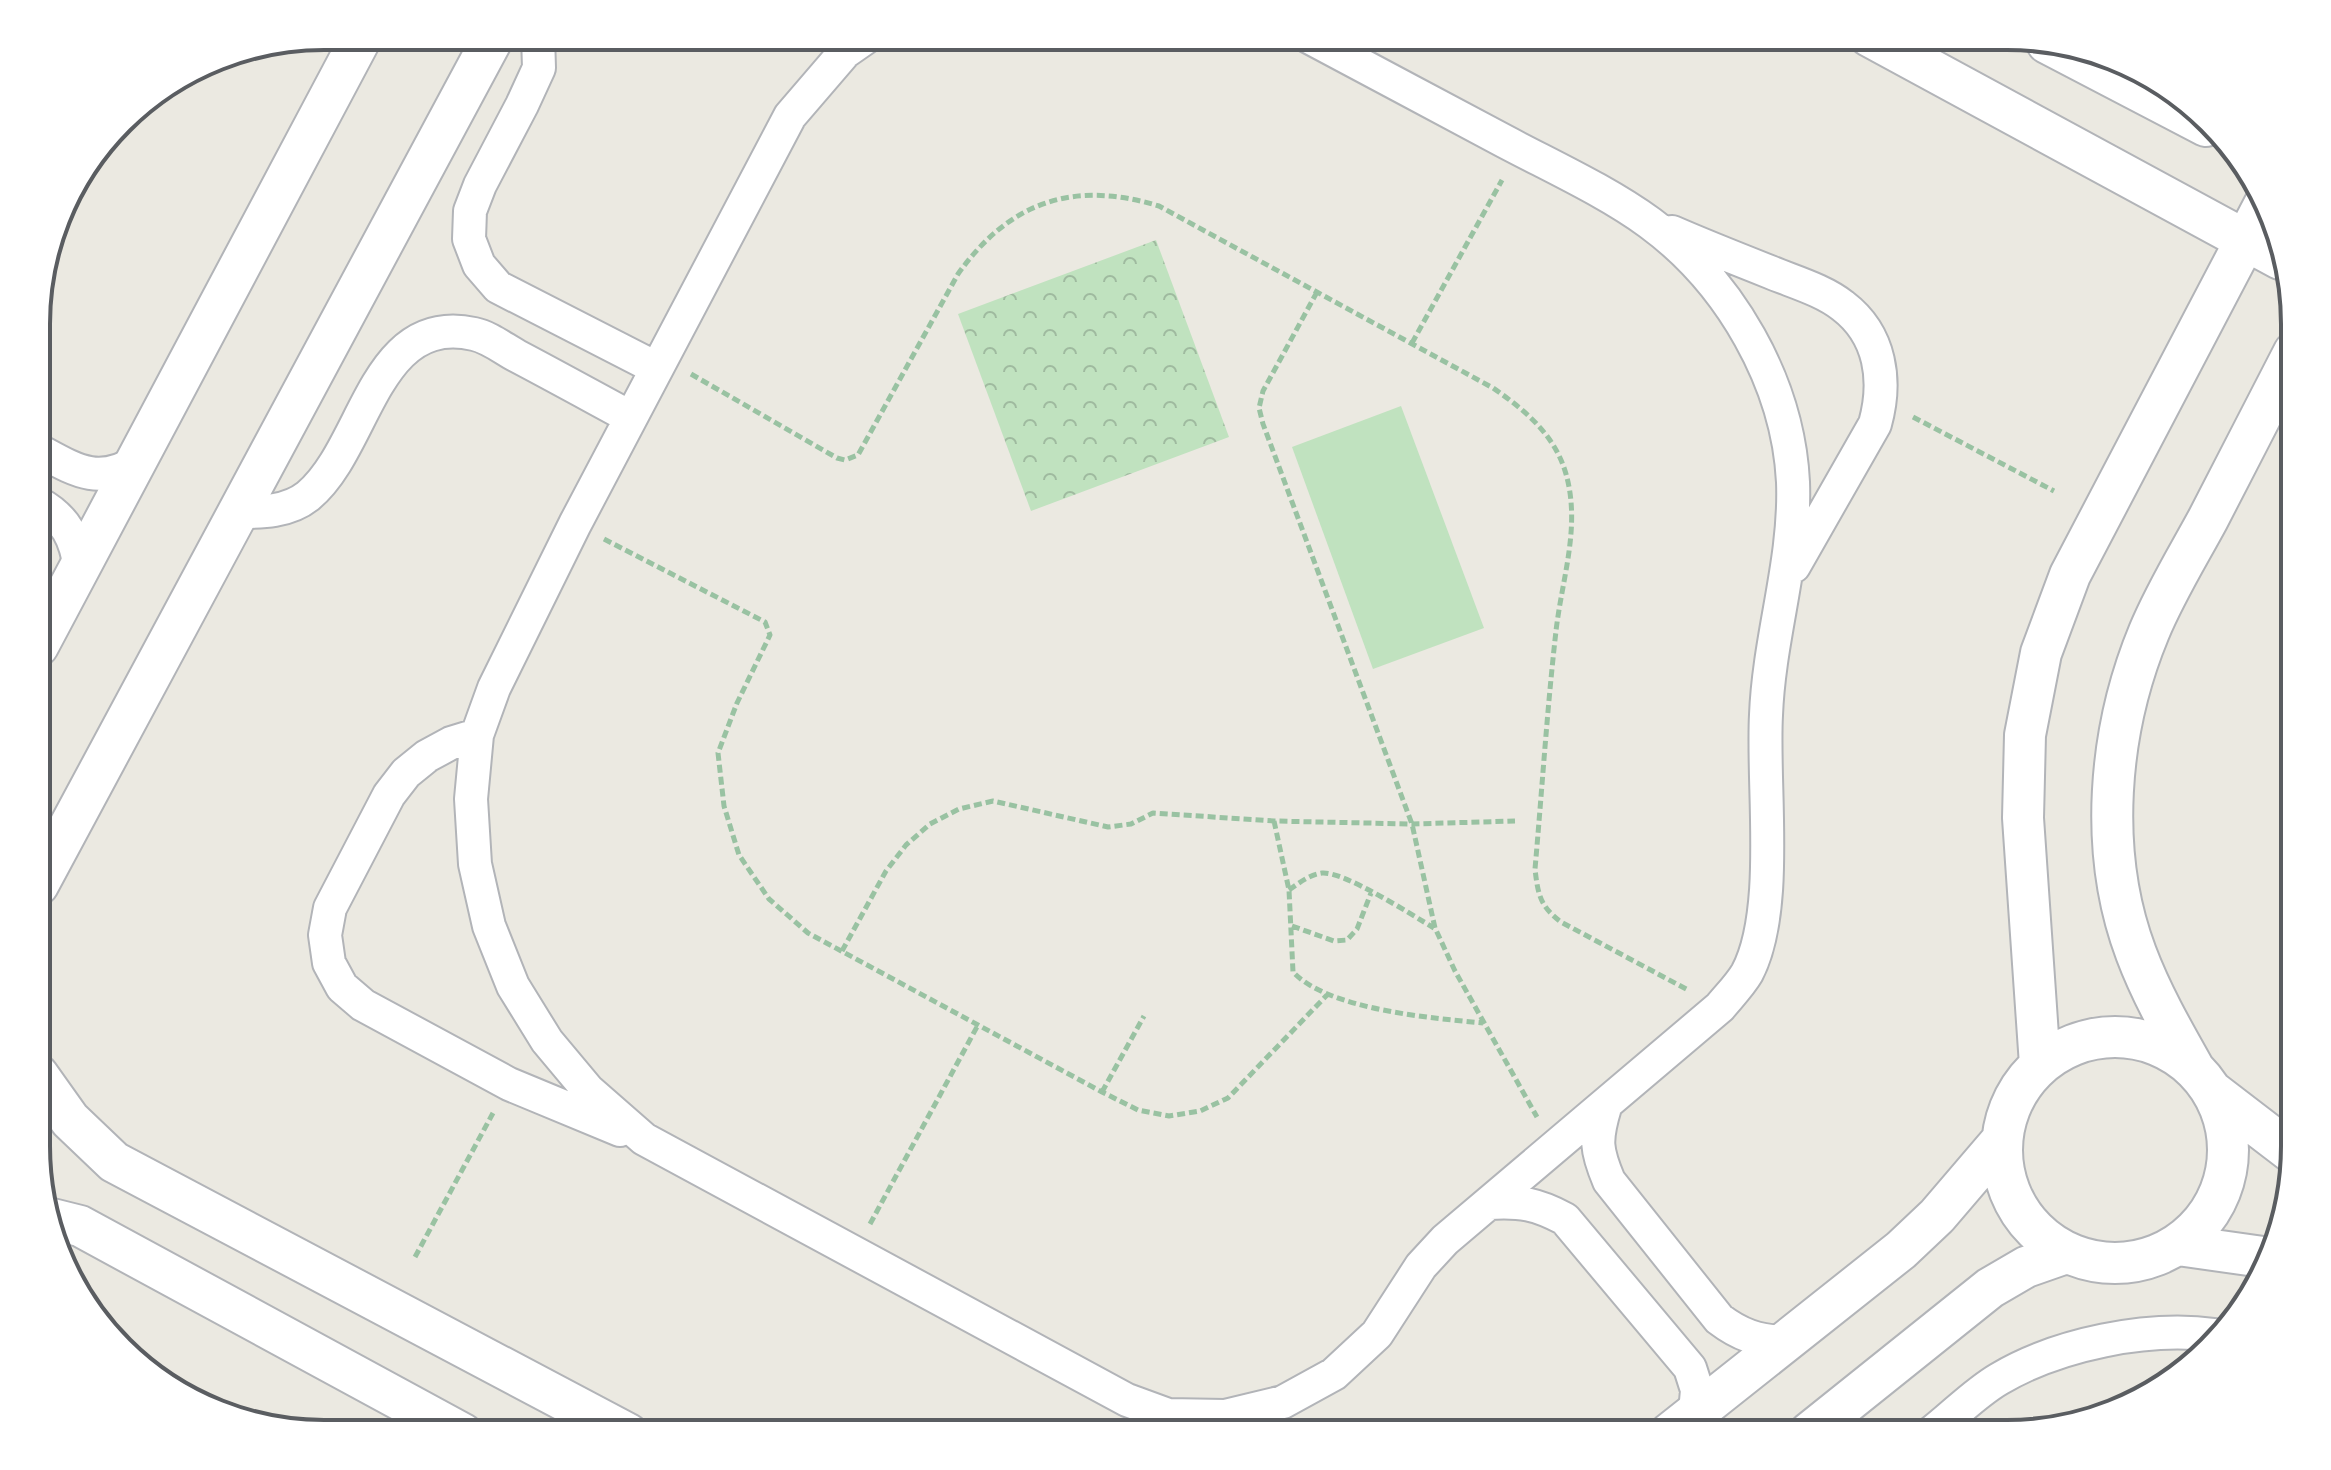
<svg xmlns="http://www.w3.org/2000/svg" width="2331" height="1470" font-family="'Varela Round',sans-serif">
	<style>
		.grass { fill: #c0e2bf }
		.forest { fill: url(#forest-crowns) }
		.lines { fill: none; stroke-linecap: round; stroke-linejoin: round }
		.minor-casing { stroke: #b2b4b8; stroke-width: 36 }
		.tertiary-casing { stroke: #b2b4b8; stroke-width: 44 }
		.path { stroke: #99c2a2; stroke-width: 5; stroke-dasharray: 8 4; stroke-linecap: butt }
		.minor { stroke: #fff; stroke-width: 32 }
		.tertiary { stroke: #fff; stroke-width: 40 }
		.rim { fill: none; stroke: #5a5d61; stroke-width: 4 }
	</style>
	<defs>
		<pattern id="forest-crowns" width="20" height="18" patternUnits="userSpaceOnUse" patternTransform="scale(2)"><rect width="20" height="18" fill="#c0e2bf"/><path d="M2 6a3 3 0 1 1 6 0M12 15a3 3 0 1 1 6 0" fill="none" stroke="#9fba9f"/></pattern>
	</defs>
	<rect width="100%" height="100%" fill="#ebe9e1"/>
	<!-- grass -->
	<path class="grass" d="M1401,406L1484,628L1373,669L1292,447Z"/>
	<!-- forest -->
	<path class="forest" d="M1156,240L1229,437L1031,511L958,314Z"/>
	<g class="lines">
		<!-- minor casing -->
		<g class="minor-casing">
			<path id="minor" d="M538,36L539,68L522,105L480,185L470,211L469,239L479,265L498,287L656,368
				M868,36L845,52L790,116L575,524L494,688L477,735L471,799L475,864L489,926L513,986L547,1041L588,1090L644,1139L1127,1400L1168,1415L1225,1416L1283,1402L1334,1374L1377,1334L1421,1266L1445,1240L1720,1007C1729,996 1740,985 1747,973C1780,911 1762,787 1766,715C1769,636 1796,561 1793,482C1788,382 1730,282 1650,223C1606,191 1553,167 1504,141C1438,106 1373,71 1307,36
				M1672,232C1704,246 1737,259 1770,272C1794,282 1823,290 1843,306C1881,335 1887,381 1875,424L1794,566
				M38,450C75,470 98,486 138,461
				M38,503C66,518 76,539 80,569
				M238,512C262,512 288,512 308,496C367,447 373,312 474,334C489,337 504,349 517,356C555,376 593,397 630,417
				M477,735L451,743L427,756L406,773L389,795L330,908L325,935L329,963L342,987L363,1005L509,1084L620,1130
				M1605,1107C1595,1140 1596,1150 1609,1181L1719,1319C1740,1335 1758,1341 1784,1342
				M1489,1203C1521,1201 1537,1204 1565,1219L1690,1368L1697,1390L1695,1413
				M1931,1433C1953,1416 1975,1393 1999,1379C2058,1344 2147,1326 2215,1335"/>
		</g>
		<!-- tertiary casing -->
		<g class="tertiary-casing">
			<path id="tertiary" d="M1869,36L2280,259
				M2047,43L2206,126
				M38,646L362,36
				M38,885L494,36
				M2002 1150a113 113 0 1 1 226 0a113 113 0 1 1-226 0Z
				M2040,1065L2023,818L2025,735L2041,653L2070,575L2264,205
				M2193,1067C2172,1030 2151,993 2136,953C2098,852 2108,731 2149,632C2165,593 2188,556 2208,519C2237,463 2265,408 2294,352
				M38,1075L70,1120L114,1162L628,1434
				M2213,1092L2294,1154
				M52,1219L80,1226L463,1434
				M2178,1245L2263,1257
				M1809,1433L1990,1288L2026,1267L2066,1253
				M1669,1434L1901,1250L1937,1216L2002,1140"/>
		</g>
		<!-- path -->
		<path class="path" d="M1317,292L1263,391L1259,408L1263,424L1412,824L1435,928L1455,971L1537,1117
			M1412,343L1502,180
			M691,374L837,458L845,460L858,455L958,274C1010,201 1074,180 1159,206L1493,388C1525,410 1555,435 1566,474C1581,527 1562,578 1556,631C1547,710 1542,790 1535,869C1538,895 1540,906 1561,922L1688,990
			M1913,417L2054,491
			M604,539L765,622L770,635L737,703L718,753L724,806L739,855L769,899L808,933L1102,1092L1138,1110L1169,1116L1200,1111L1228,1098L1327,995
			M1274,821L1289,890L1293,972C1329,1010 1432,1018 1483,1023
			M1289,890C1299,883 1309,875 1322,873C1344,871 1412,915 1434,928
			M1292,926L1334,941L1347,940L1357,929L1371,893
			M842,951L886,871L906,845L930,824L959,809L993,801L1108,827L1131,824L1153,813L1274,821L1412,824L1515,821
			M1102,1092L1144,1016
			M870,1224L978,1025
			M415,1257L493,1113"/>
		<!-- minor -->
		<use href="#minor" class="minor"/>
		<!-- tertiary -->
		<use href="#tertiary" class="tertiary"/>
	</g>
	<!-- crop -->
	<path d="M0 0H2331V1470H0ZM324 50H2007A274 274 0 0 1 2281 324V1146A274 274 0 0 1 2007 1420H324A274 274 0 0 1 50 1146V324A274 274 0 0 1 324 50Z" fill="#fff" fill-rule="evenodd"/>
	<path class="rim" d="M324 50H2007A274 274 0 0 1 2281 324V1146A274 274 0 0 1 2007 1420H324A274 274 0 0 1 50 1146V324A274 274 0 0 1 324 50Z"/>
</svg>
